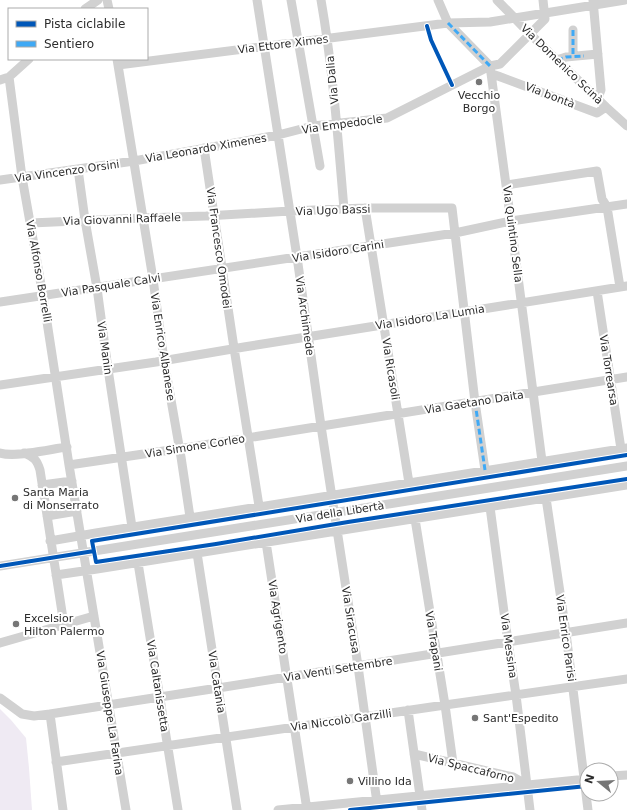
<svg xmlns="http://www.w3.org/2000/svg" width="627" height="810" font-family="'DejaVu Sans',sans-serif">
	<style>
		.green { fill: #efeaf3 }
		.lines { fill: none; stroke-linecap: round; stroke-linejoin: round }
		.minor { stroke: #d1d1d1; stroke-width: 9 }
		.quiet { stroke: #3fa9f5; stroke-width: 3; stroke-dasharray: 6 3; stroke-linecap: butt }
		.cycleway-casing { stroke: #fff; stroke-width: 6 }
		.cycleway { stroke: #0057b8; stroke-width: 4 }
		.poi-dot { fill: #767676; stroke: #fff; stroke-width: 1.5 }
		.labels { text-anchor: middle; stroke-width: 4; stroke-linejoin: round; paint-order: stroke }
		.street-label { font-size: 11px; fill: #2c2c2c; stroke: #fff }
		.poi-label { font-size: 11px; fill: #2c2c2c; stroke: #fff; text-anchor: start }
	</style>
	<rect width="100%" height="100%" fill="#fff"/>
	<!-- green -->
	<path class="green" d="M0,709L11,720L26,738L29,768L32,810H0Z"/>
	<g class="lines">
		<!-- minor -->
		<path class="minor" d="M107,0L109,9
			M257,0L297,257L321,426L358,666L378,810
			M291,0L320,166
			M321,0C333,69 338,139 344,209
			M438,0L448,23L490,66L506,185L542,461
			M497,0L530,34L606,107L627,126
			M593,0L601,90L598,98
			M85,9L98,0
			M573,30V56
			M117,59L153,279L164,360L181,457L190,517
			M557,60L566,57L598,54
			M118,65L448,23L490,22L625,0
			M492,74L498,76L597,113L606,107
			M9,77L22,177L43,296L69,465L126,810
			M0,80L9,77L29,59
			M204,148L234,348L259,506
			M78,169L85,220L97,288L108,369L132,527
			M0,180L134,161L278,135L313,126L387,118L490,66L500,64L545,19L543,0
			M506,185L597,171L602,199L607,207L620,287
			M365,208L409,483
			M31,223L143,218L206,216L290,211L365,208H452L475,402L485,470
			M597,291L621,449
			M0,302L455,233L511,221L627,204
			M0,385L156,362L244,347L627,286
			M0,453C14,458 51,449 67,447
			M24,453C34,457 37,460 40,470L64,625
			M69,465L191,447L627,377
			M42,485L72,481
			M546,498L566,633L588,810
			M490,507L508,642L516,695L530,810
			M47,516L77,511
			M415,519L445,705L453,763
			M50,541L96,533L627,448
			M266,542L307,810
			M197,553L237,810
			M138,563L178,810
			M0,566L627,466
			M56,575L97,569L627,485
			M0,643L94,616
			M0,698L22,714L34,716L50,714L63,810
			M408,710L422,810
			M50,714L218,688L627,623
			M414,754L513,777L527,785
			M56,762L445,705L627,679
			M611,776L627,775
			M278,810L587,779"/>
		<!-- quiet -->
		<path class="quiet" d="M448,23L490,66
			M573,30V56
			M557,60L566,57L584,56
			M475,402L485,470"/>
		<!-- cycleway casing -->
		<g class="cycleway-casing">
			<path id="cycleway" d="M427,26L431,40L452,85
				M627,455L92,541L96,562L216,544L348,522L627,479
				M0,566L94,551
				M350,810L587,786"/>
		</g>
		<!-- cycleway -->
		<use href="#cycleway" class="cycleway"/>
	</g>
	<!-- markers -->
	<g class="poi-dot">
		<circle cx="479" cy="82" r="4"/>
		<circle cx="15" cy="498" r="4"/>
		<circle cx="16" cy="624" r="4"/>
		<circle cx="475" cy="718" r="4"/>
		<circle cx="350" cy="781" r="4"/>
	</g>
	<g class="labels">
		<!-- street labels -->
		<g class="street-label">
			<text transform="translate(283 44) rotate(-7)" y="4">Via Ettore Ximes</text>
			<text transform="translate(562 64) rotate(44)" y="4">Via Domenico Scinà</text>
			<text transform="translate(332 80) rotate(-96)" y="4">Via Dalia</text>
			<text transform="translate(550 95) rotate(21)" y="4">Via bontà</text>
			<text transform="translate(342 124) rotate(-8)" y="4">Via Empedocle</text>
			<text transform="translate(206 148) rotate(-10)" y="4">Via Leonardo Ximenes</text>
			<text transform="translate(67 171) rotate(-8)" y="4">Via Vincenzo Orsini</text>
			<text transform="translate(333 210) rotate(-2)" y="4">Via Ugo Bassi</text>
			<text transform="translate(122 219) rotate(-2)" y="4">Via Giovanni Raffaele</text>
			<text transform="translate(513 234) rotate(83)" y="4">Via Quintino Sella</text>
			<text transform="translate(219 248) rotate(82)" y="4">Via Francesco Omodei</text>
			<text transform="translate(338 251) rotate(-9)" y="4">Via Isidoro Carini</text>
			<text transform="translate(39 271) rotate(80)" y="4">Via Alfonso Borrelli</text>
			<text transform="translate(111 285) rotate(-9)" y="4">Via Pasquale Calvi</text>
			<text transform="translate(305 316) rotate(82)" y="4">Via Archimede</text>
			<text transform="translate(430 317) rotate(-9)" y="4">Via Isidoro La Lumia</text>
			<text transform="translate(163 347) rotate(81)" y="4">Via Enrico Albanese</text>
			<text transform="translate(105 348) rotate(82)" y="4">Via Manin</text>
			<text transform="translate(391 369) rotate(81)" y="4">Via Ricasoli</text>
			<text transform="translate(609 370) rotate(81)" y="4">Via Torrearsa</text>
			<text transform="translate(474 402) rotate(-9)" y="4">Via Gaetano Daita</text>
			<text transform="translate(195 446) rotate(-9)" y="4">Via Simone Corleo</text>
			<text transform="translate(340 512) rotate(-9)" y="4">Via della Libertà</text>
			<text transform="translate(278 617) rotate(81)" y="4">Via Agrigento</text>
			<text transform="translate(351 620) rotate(81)" y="4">Via Siracusa</text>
			<text transform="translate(566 638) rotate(82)" y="4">Via Enrico Parisi</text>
			<text transform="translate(434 641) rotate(81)" y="4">Via Trapani</text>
			<text transform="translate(509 646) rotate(82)" y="4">Via Messina</text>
			<text transform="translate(338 669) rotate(-9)" y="4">Via Venti Settembre</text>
			<text transform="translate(217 682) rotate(81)" y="4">Via Catania</text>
			<text transform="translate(158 686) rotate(81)" y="4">Via Caltanissetta</text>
			<text transform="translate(110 713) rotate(81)" y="4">Via Giuseppe La Farina</text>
			<text transform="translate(341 720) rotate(-8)" y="4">Via Niccolò Garzilli</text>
			<text transform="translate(471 768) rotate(14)" y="4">Via Spaccaforno</text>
		</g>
		<!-- poi labels -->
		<g class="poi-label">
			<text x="479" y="99" text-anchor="middle">Vecchio<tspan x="479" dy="13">Borgo</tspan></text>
			<text x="23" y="496">Santa Maria<tspan x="23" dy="13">di Monserrato</tspan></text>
			<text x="24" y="622">Excelsior<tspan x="24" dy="13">Hilton Palermo</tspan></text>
			<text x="483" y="722">Sant'Espedito</text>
			<text x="358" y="785">Villino Ida</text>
		</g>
	</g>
	<!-- legend -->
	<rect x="8" y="8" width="140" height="52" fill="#ffffff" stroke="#ababab"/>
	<rect x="16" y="21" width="20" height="6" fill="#0057b8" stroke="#ababab"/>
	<text x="44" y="28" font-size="12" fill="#2c2c2c">Pista ciclabile</text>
	<rect x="16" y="41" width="20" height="6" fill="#3fa9f5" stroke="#ababab"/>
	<text x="44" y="48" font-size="12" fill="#2c2c2c">Sentiero</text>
	<!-- north arrow -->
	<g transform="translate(599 782) rotate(288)"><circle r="19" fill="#ffffff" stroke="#ababab"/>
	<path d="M0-3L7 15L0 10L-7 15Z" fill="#767676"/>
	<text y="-6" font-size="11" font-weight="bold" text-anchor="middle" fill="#2c2c2c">N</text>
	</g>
</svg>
